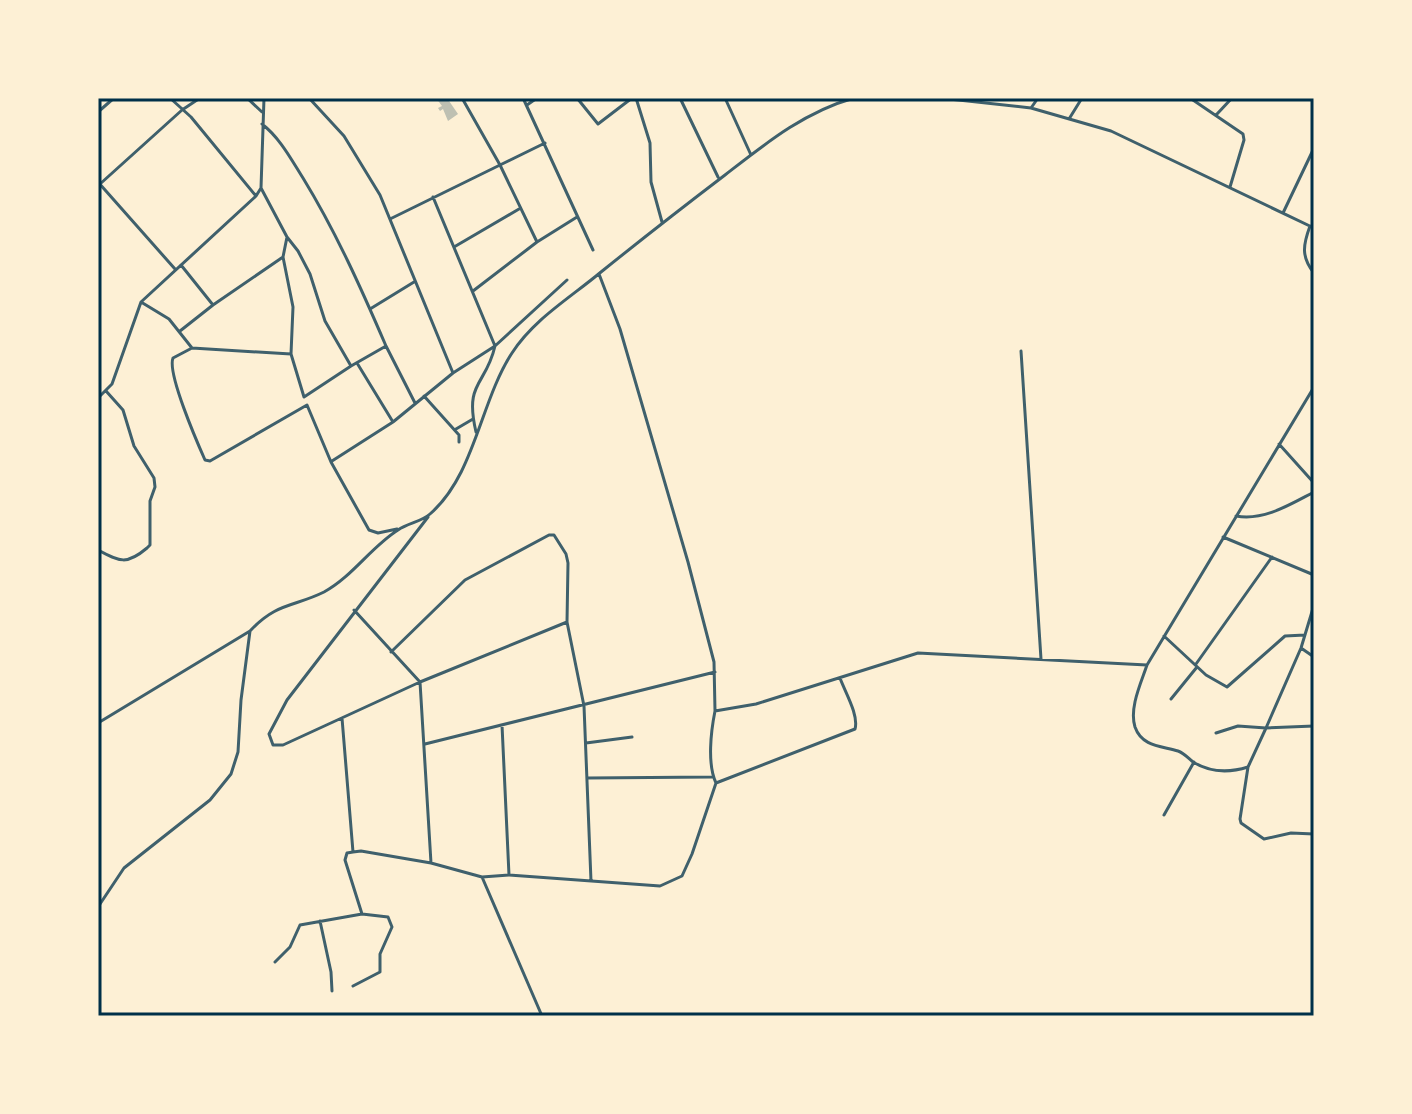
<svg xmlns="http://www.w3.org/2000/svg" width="1412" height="1114" font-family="'Fira Sans',sans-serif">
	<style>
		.building { fill: #bec0b2 }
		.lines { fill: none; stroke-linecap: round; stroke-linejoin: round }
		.minor { stroke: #3f606c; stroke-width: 3 }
		.neatline { fill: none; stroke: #003049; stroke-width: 3 }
	</style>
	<rect width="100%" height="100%" fill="#fdf0d5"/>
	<!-- building -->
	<path class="building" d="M436,98H447L458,114L448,121L443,109L440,111L438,108L442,106Z"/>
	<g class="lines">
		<!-- minor -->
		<path class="minor" d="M170,98L191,117L256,196
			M247,98L262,112
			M309,98L344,136L380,195L453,373
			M523,98L593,250
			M577,98L598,124L632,98
			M636,98L650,143L651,182L662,222
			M680,98L718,177
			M725,98L751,155
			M940,98L1031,108L1111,131L1314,228
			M1190,98L1243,134L1244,140L1230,187
			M527,105L537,98
			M1031,108L1038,98
			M98,112L114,98
			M1217,114L1232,98
			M1069,119L1082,98
			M98,182L175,269
			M100,184L182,110L200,98
			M261,188L287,237L298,251L310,274L325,321L351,366L386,346C361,288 336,232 303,178C291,159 280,138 262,124
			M433,197L495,346C486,386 464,381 476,432
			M1283,213L1314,148
			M390,219L500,165L462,98
			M1310,226C1303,245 1301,257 1314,273
			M287,237L283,257L293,307L291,354L304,397L351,366
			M537,242L500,165L545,143
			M454,247L519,209
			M181,265L213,305L283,257
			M599,274L620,329L688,562L714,662L715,711L756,704L918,653L1147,665L1314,387
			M473,291L537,242L577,217
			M141,302L169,319L192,348L291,354
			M370,309L414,282
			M180,331L213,305
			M386,346L415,403
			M192,348L173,358C167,373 197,442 205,460L210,461L307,405L331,462L369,530L378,533L397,529
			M1021,351L1041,659
			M357,363L393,422L453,373L495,346L567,280
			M424,396L459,435V442
			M98,398L112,384L141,302L256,196L261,188L264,98
			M456,429L473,419
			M1279,444L1314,483
			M332,461L393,422
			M1236,516C1264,521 1289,505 1314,492
			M428,517L287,700L269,734L273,745H283L420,682L567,622
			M1223,537L1314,575
			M98,550C120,562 127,565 147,548L150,545V501L155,487L154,478L134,446L123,410L106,391
			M1314,605L1301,648L1266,728L1314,726
			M354,610L420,682L431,863
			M1164,636L1206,675L1227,687L1285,636L1305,635
			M1301,648L1314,657
			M391,652L465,580L549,535H554L566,554L568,563L567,622L584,706L591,881
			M1196,664L1272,557
			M1147,665C1141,683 1129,708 1135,727C1142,747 1162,746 1178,751C1184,753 1188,758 1193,762C1211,773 1229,773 1248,767
			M1171,699L1197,667
			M342,718L353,852L361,851L431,863L482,877L509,875L660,886L682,876L692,854L716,783C707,764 711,731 715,711
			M98,723L250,631
			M502,725L509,875
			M1216,733L1238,726L1266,728L1248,767L1240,819L1241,823L1264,839L1291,833L1314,834
			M586,743L632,737
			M425,744L715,672
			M588,778L712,777
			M716,783L855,729C859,715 845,692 840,678
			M1164,815L1194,762
			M353,852L347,853L345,860L362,914
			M482,877L542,1016
			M98,907L124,868L210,800L231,774L238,752L241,700L250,631C277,602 294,607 324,592C353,576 371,547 398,530C408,523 421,522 430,514C475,475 480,402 512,353C534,319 570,298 601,272C642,239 683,207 725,175C765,144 804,112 854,98
			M320,921L331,972L332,991
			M275,962L290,947L300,925L362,914L388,917L392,927L380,954V972L353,986"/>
	</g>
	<!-- border -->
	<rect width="1412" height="1114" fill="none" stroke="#fdf0d5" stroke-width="200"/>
	<rect x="100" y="100" width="1212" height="914" class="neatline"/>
</svg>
